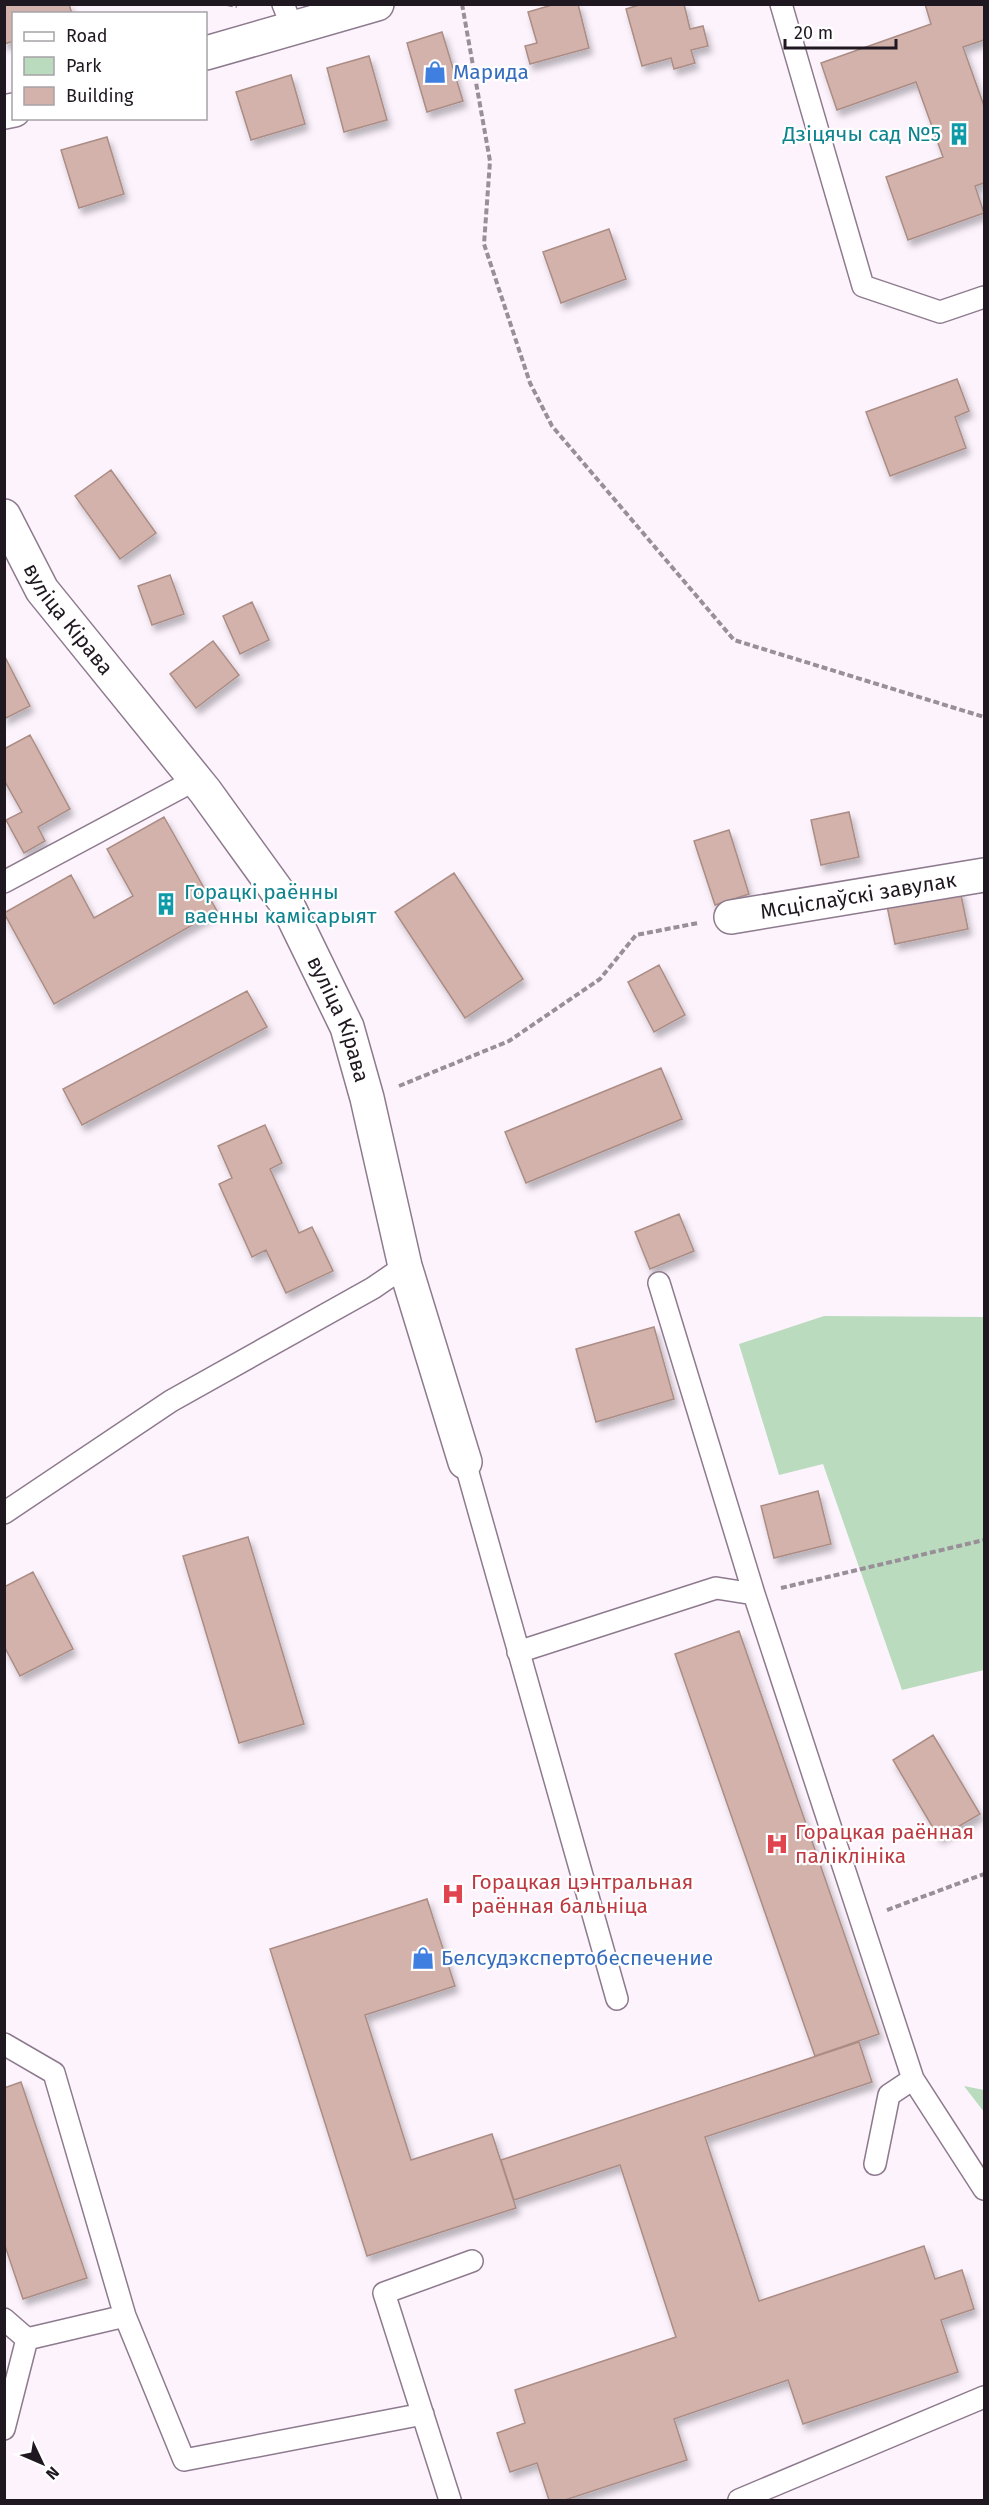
<svg xmlns="http://www.w3.org/2000/svg" width="989" height="2505" font-family="'Fira Sans',sans-serif">
	<style>
		.green { fill: #badbbe }
		.building { fill: #d2b2aa; stroke: #ab8d85; stroke-width: 1.5; filter: url(#shadow) }
		.lines { fill: none; stroke-linecap: round; stroke-linejoin: round }
		.service-casing { stroke: #8e7a8e; stroke-width: 24 }
		.minor-casing { stroke: #8e7a8e; stroke-width: 36 }
		.secondary-casing { stroke: #8e7a8e; stroke-width: 36 }
		.path { stroke: #988f98; stroke-width: 4; stroke-dasharray: 6 3; stroke-linecap: butt }
		.service { stroke: #fff; stroke-width: 21 }
		.minor { stroke: #fff; stroke-width: 33 }
		.secondary { stroke: #fff; stroke-width: 33 }
		.labels { text-anchor: middle; stroke-width: 4.5; stroke-linejoin: round; paint-order: stroke }
		.shop-label { font-size: 21px; fill: #366cbe; stroke: #fff; text-anchor: start }
		.culture-label { font-size: 21px; fill: #0d838f; stroke: #fff; text-anchor: end }
		.street-label { font-size: 21px; fill: #201820; stroke: #fff }
		.health-label { font-size: 21px; fill: #be3a42; stroke: #fff; text-anchor: start }
	</style>
	<defs>
		<filter id="shadow"><feDropShadow dx="3.5" dy="6" stdDeviation="3" flood-color="#0004"/></filter>
	</defs>
	<rect width="100%" height="100%" fill="#fdf3fd"/>
	<!-- green -->
	<path class="green" d="M824,1316L984,1317V1670L902,1690L823,1464L779,1475L739,1344Z
		M964,2086L984,2090V2112Z"/>
	<!-- building -->
	<path class="building" d="M4,4H69L72,14H14V41L4,44Z
		M555,4H578L589,48L530,64L525,46L537,43L528,12Z
		M642,4H684L690,29L703,26L708,46L691,50L695,63L674,69L671,58L642,66L626,9Z
		M925,4H984V40L963,47L984,106V183L975,186L984,213L908,240L886,177L943,157L916,82L837,110L821,63L931,24Z
		M442,32L463,101L427,112L407,43Z
		M369,56L387,120L344,132L327,68Z
		M291,75L305,124L251,140L236,92Z
		M107,137L124,194L79,208L61,150Z
		M609,229L626,279L561,303L543,252Z
		M957,379L969,411L955,417L966,448L890,476L866,412Z
		M111,470L156,533L120,559L75,496Z
		M170,575L184,614L152,625L138,586Z
		M252,602L269,640L240,654L223,616Z
		M213,641L239,675L196,708L170,674Z
		M4,655L30,706L4,719Z
		M30,735L70,809L38,827L45,841L24,853L6,820L22,812L4,780V749Z
		M849,812L859,857L821,865L811,820Z
		M164,817L217,911L54,1004L4,913L71,875L94,918L133,896L107,849Z
		M729,830L749,894L715,905L694,841Z
		M454,873L523,979L465,1018L395,912Z
		M960,890L968,929L895,944L887,906Z
		M659,965L685,1015L654,1032L628,982Z
		M247,991L267,1027L82,1125L63,1089Z
		M661,1068L682,1119L526,1183L505,1132Z
		M265,1125L282,1163L270,1169L299,1233L312,1227L333,1271L286,1293L266,1250L252,1257L219,1184L232,1178L218,1146Z
		M679,1214L694,1251L650,1269L635,1232Z
		M654,1327L674,1399L596,1422L576,1349Z
		M818,1491L831,1544L774,1558L761,1506Z
		M248,1537L304,1724L239,1743L183,1556Z
		M33,1572L73,1649L20,1676L4,1646V1587Z
		M739,1631L879,2034L815,2056L675,1654Z
		M933,1735L980,1814L939,1838L893,1760Z
		M427,1899L455,1986L365,2015L411,2160L492,2134L516,2208L367,2256L270,1949Z
		M859,2042L872,2082L705,2137L759,2301L924,2246L935,2279L962,2270L974,2309L941,2320L958,2372L803,2424L788,2380L674,2419L687,2460L565,2500H549L537,2463L510,2472L497,2433L525,2423L515,2390L676,2337L620,2165L514,2200L501,2160Z
		M21,2082L87,2278L23,2299L4,2243V2088Z"/>
	<g class="lines">
		<!-- service casing -->
		<g class="service-casing">
			<path id="service" d="M283,4L293,29
				M781,4L863,286L940,312L984,297
				M4,882L195,780
				M659,1283L754,1594
				M465,1462L617,1999
				M4,1513L171,1401L373,1288L405,1266
				M518,1652L716,1588L754,1594L913,2079
				M4,2044L54,2073L125,2316
				M875,2164L889,2095L913,2079L984,2189
				M4,2319L27,2339
				M27,2339L125,2316L184,2460L423,2414
				M4,2429L27,2339
				M450,2500L384,2293L472,2261
				M739,2500L984,2397"/>
		</g>
		<!-- minor casing -->
		<g class="minor-casing">
			<g id="minor">
				<path id="s1" d="M4,516L42,590L205,791L288,906L347,1027L367,1098L405,1266L465,1462"/>
				<path id="s2" d="M731,917L984,875"/>
			</g>
		</g>
		<!-- secondary casing -->
		<g class="secondary-casing">
			<path id="secondary" d="M206,53L377,4
				M4,112L14,110"/>
		</g>
		<!-- path -->
		<path class="path" d="M227,4L237,6
			M462,4L490,161L484,244L530,383L552,426L734,640L984,717
			M399,1086L509,1041L600,979L636,935L698,923
			M781,1588L984,1540
			M887,1910L984,1874"/>
		<!-- service -->
		<use href="#service" class="service"/>
		<!-- minor -->
		<use href="#minor" class="minor"/>
		<!-- secondary -->
		<use href="#secondary" class="secondary"/>
	</g>
	<!-- icons -->
	<defs>
		<g id="shop-bare" transform="scale(1.8)"><path d="M-5-2.5h2.3a2.7 3.5 0 0 1 5.4 0H5L5.5 6h-11ZM-1.5-2.5h3a1.5 2.3 0 0 0-3 0Z" fill="#3f7fe0" stroke="#fff" stroke-width="2.5" paint-order="stroke"/></g>
		<g id="building-bare" transform="scale(1.8)"><path d="M-4-6H4V6H1V3H-1V6H-4ZM-2.5-4.3h1.7v1.8h-1.7ZM.8-4.3h1.7v1.8H.8ZM-2.5-1h1.7V.8h-1.7ZM.8-1h1.7V.8H.8Z" fill="#0f9aa8" stroke="#fff" stroke-width="2.5" paint-order="stroke"/></g>
		<g id="hospital-bare" transform="scale(1.8)"><path d="M-5-5h3v3.5h4V-5h3V5h-3V1.5h-4V5h-3Z" fill="#e0444e" stroke="#fff" stroke-width="2.5" paint-order="stroke"/></g>
	</defs>
	<g fill-rule="evenodd">
		<use href="#shop-bare" x="435" y="72"/>
		<use href="#building-bare" x="959" y="134"/>
		<use href="#building-bare" x="166" y="904"/>
		<use href="#hospital-bare" x="777" y="1844"/>
		<use href="#hospital-bare" x="453" y="1894"/>
		<use href="#shop-bare" x="423" y="1958"/>
	</g>
	<g class="labels">
		<!-- shop labels -->
		<g class="shop-label">
			<text x="453" y="79">Марида</text>
			<text x="441" y="1965">Белсудэкспертобеспечение</text>
		</g>
		<!-- culture labels -->
		<g class="culture-label">
			<text x="941" y="141">Дзіцячы сад №5</text>
			<text x="184" y="899" text-anchor="start">Горацкі раённы<tspan x="184" dy="24">ваенны камісарыят</tspan></text>
		</g>
		<!-- street labels -->
		<g class="street-label">
			<text dy="7" stroke="none"><textPath href="#s1" startOffset="122">вуліца Кірава</textPath></text>
			<text dy="7" stroke="none"><textPath href="#s2" startOffset="129">Мсціслаўскі завулак</textPath></text>
			<text dy="7" stroke="none"><textPath href="#s1" startOffset="608">вуліца Кірава</textPath></text>
		</g>
		<!-- health labels -->
		<g class="health-label">
			<text x="795" y="1839">Горацкая раённая<tspan x="795" dy="24">паліклініка</tspan></text>
			<text x="471" y="1889">Горацкая цэнтральная<tspan x="471" dy="24">раённая бальніца</tspan></text>
		</g>
	</g>
	<!-- border -->
	<rect width="989" height="2505" fill="none" stroke="#201820" stroke-width="12"/>
	<!-- legend -->
	<rect x="12" y="12" width="195" height="108" fill="#ffffff" stroke="#a6a3a6" stroke-width="1.5"/>
	<rect x="24" y="32" width="30" height="9" fill="#ffffff" stroke="#a6a3a6" stroke-width="1.5"/>
	<text x="66" y="42" font-size="18" fill="#201820">Road</text>
	<rect x="24" y="57" width="30" height="18" fill="#badbbe" stroke="#a6a3a6" stroke-width="1.5"/>
	<text x="66" y="72" font-size="18" fill="#201820">Park</text>
	<rect x="24" y="87" width="30" height="18" fill="#d2b2aa" stroke="#a6a3a6" stroke-width="1.5"/>
	<text x="66" y="102" font-size="18" fill="#201820">Building</text>
	<!-- north arrow -->
	<g transform="translate(42 2463) rotate(134)" stroke="#ffffff" stroke-width="4.5" paint-order="stroke">
	<path d="M0-4.5L10 22L0 15L-10 22Z" fill="#201820"/>
	<text y="-9" font-size="16" font-weight="bold" text-anchor="middle" fill="#201820">N</text>
	</g>
	<!-- scale -->
	<path d="M785 39v9h111v-9" fill="none" stroke="#201820" stroke-width="3"/>
	<text x="794" y="39" font-size="18" fill="#201820" stroke="#ffffff" stroke-width="4.5" paint-order="stroke">20 m</text>
</svg>
